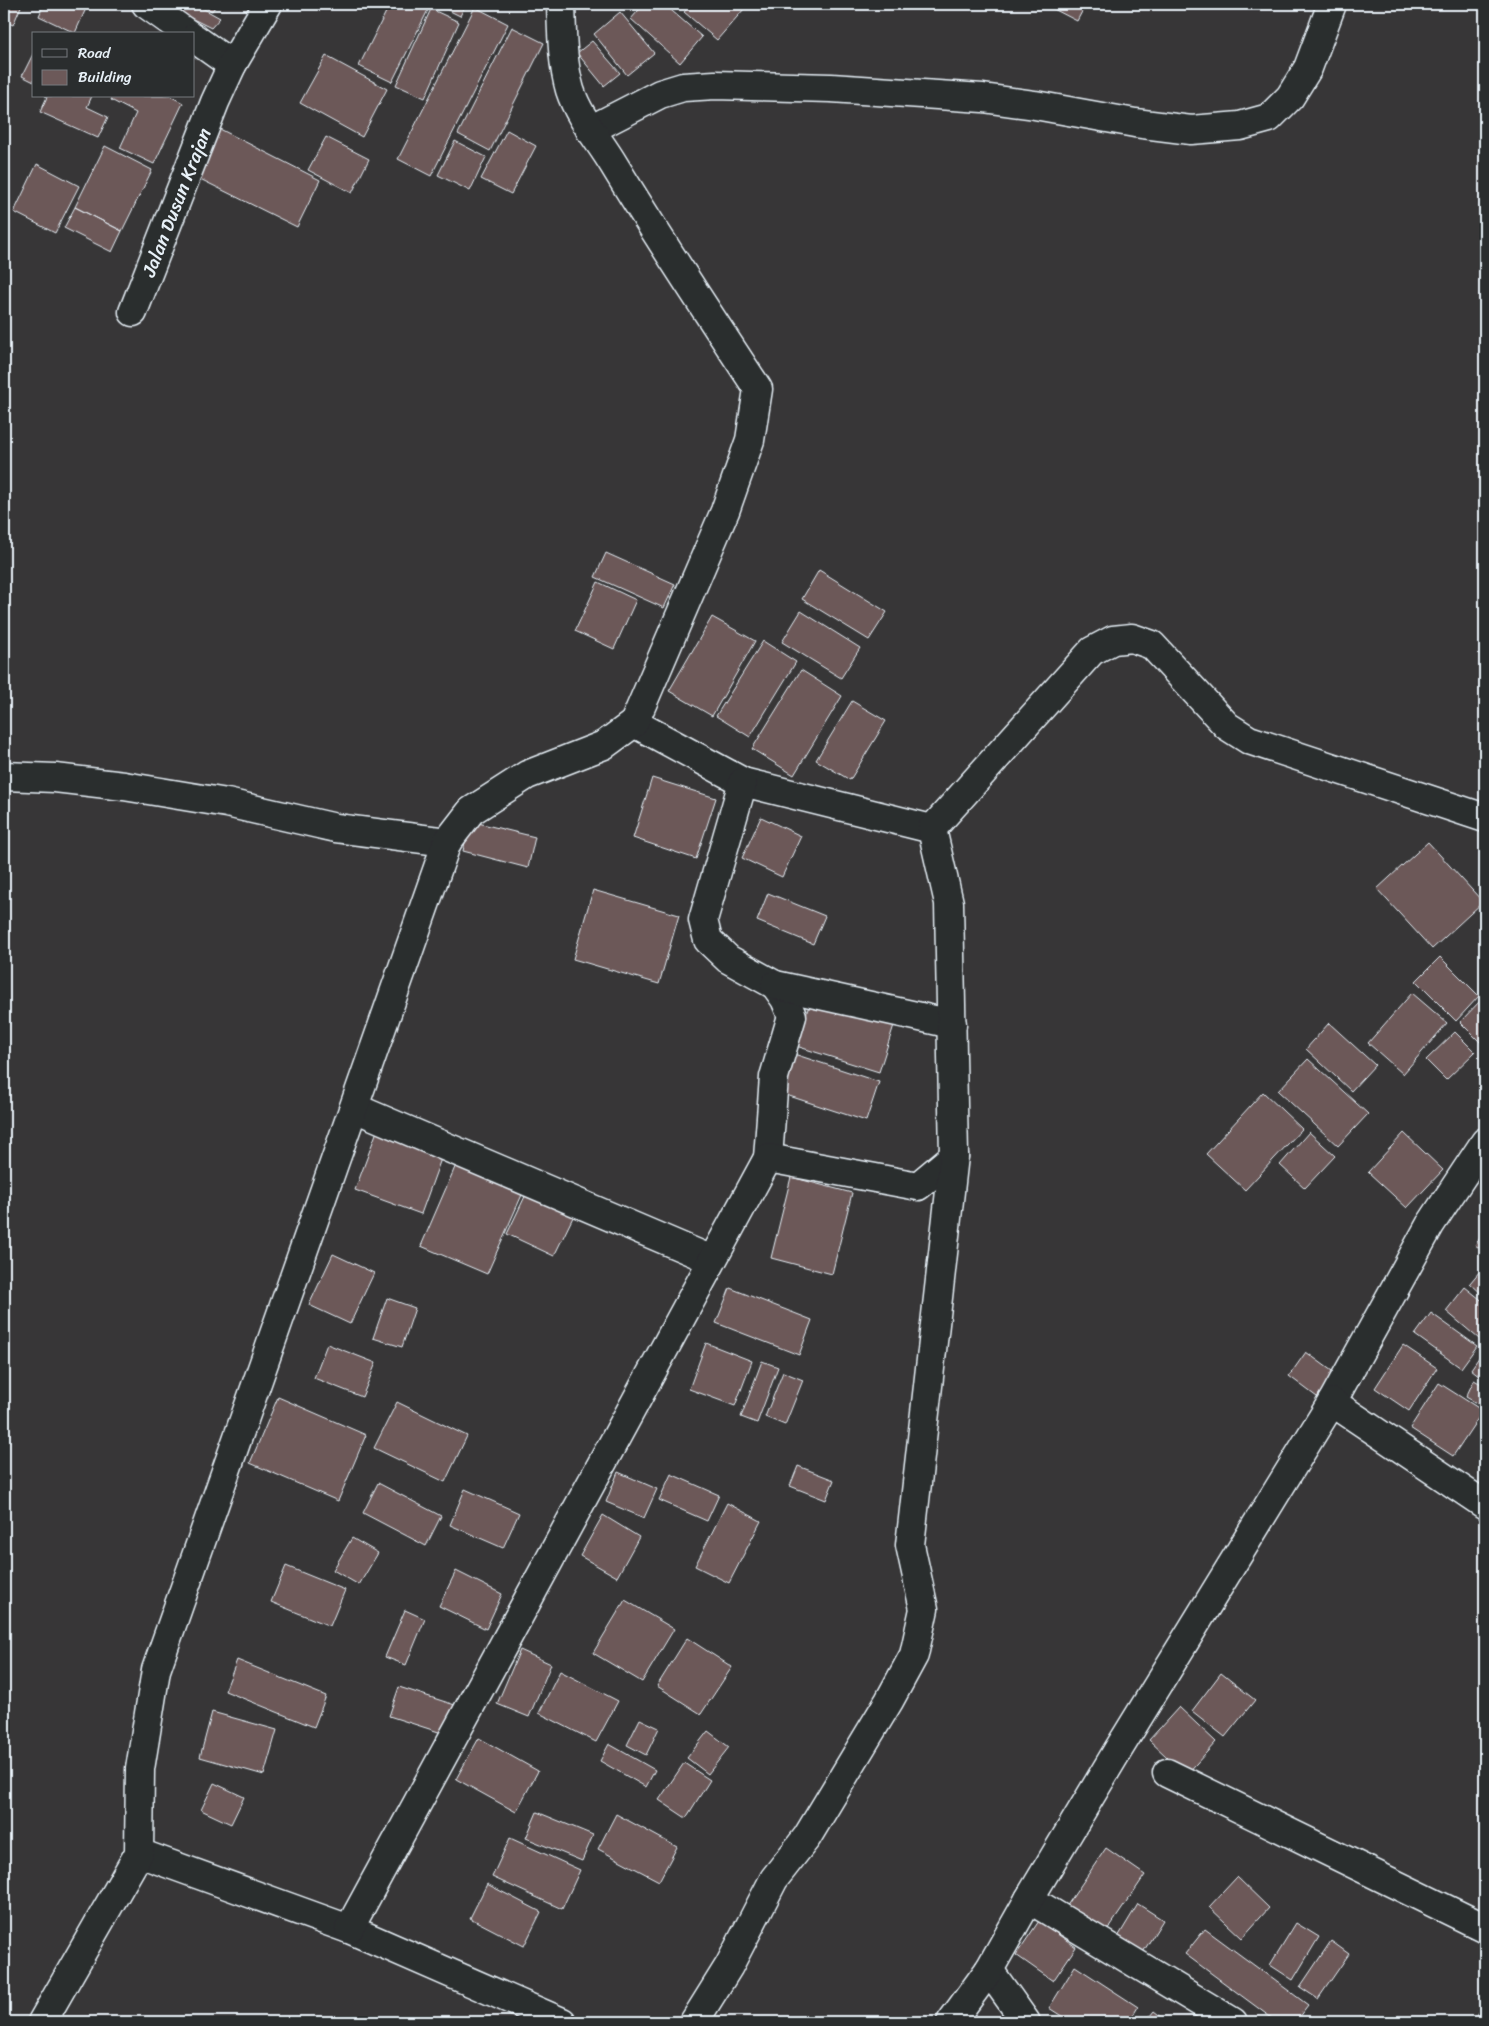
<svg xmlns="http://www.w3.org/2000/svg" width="1489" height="2026" font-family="Sriracha,sans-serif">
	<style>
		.building { fill: #6c5959; stroke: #e8f1f8 }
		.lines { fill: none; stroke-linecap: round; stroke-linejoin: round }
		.minor-casing { stroke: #e8f1f8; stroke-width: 31 }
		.minor { stroke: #2a2d2e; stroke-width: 28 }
		.labels { text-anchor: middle; stroke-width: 4; stroke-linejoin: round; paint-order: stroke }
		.street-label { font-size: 19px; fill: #e8f1f8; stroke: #2a2d2e }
	</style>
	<rect width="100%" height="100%" fill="#373637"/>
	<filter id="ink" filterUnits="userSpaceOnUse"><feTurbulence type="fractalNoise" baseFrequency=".02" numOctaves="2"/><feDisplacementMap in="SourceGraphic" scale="10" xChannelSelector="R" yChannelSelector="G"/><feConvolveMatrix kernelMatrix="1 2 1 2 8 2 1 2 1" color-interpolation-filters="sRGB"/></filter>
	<g filter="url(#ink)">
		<!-- building -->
		<path class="building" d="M4,4H22L13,25L4,21Z
			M44,4H88L75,33L39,16Z
			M176,4H195L220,18L211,28L173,9Z
			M200,4H217L212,11Z
			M390,4H431L392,82L359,66Z
			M436,4H466L460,16Z
			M644,4H664L702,37L680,63L631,19Z
			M692,4H738L744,9L717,40L684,12Z
			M1044,4H1086L1077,21Z
			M475,7L508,24L431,176L398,159Z
			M431,9L459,22L425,98L396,85Z
			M620,12L654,53L627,75L594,34Z
			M512,27L544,43L490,151L458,134Z
			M592,41L620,73L604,86L577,53Z
			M34,52V82L22,76Z
			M326,56L387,89L362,137L300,103Z
			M92,96L87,107L108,117L98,138L40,112L47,97L45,96Z
			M113,96H170L183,103L154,164L120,148L136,113L111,100Z
			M214,126L320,180L297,227L190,174Z
			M507,130L536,146L511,194L481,179Z
			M326,137L369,159L352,193L308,170Z
			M455,141L486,157L470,191L438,175Z
			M105,146L152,170L122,231L75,207Z
			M37,164L79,186L55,233L14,212Z
			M75,207L122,231L112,252L64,228Z
			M606,553L675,584L664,608L595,577Z
			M819,570L887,612L869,640L802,599Z
			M598,582L636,600L614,649L575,631Z
			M801,611L860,648L841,678L782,642Z
			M712,617L755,641L712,716L669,691Z
			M763,641L796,662L750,737L716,716Z
			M801,670L842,696L794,775L752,749Z
			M852,701L886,721L850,780L816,760Z
			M652,778L716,798L696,859L633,838Z
			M761,817L801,836L782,877L742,858Z
			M470,821L535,837L528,868L463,851Z
			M1428,842L1483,902L1432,949L1377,889Z
			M593,890L679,915L659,984L573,959Z
			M768,893L825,916L813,944L757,921Z
			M1440,957L1479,996L1456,1021L1416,981Z
			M1412,993L1447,1023L1403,1074L1368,1043Z
			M812,996L895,1022L879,1072L796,1046Z
			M1482,999L1485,1002V1047L1460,1022Z
			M1329,1023L1375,1065L1351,1091L1306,1049Z
			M1455,1032L1475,1052L1446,1080L1426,1060Z
			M794,1054L879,1082L866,1121L780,1093Z
			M1308,1059L1368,1114L1338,1146L1278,1091Z
			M1263,1092L1302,1129L1245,1190L1206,1154Z
			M377,1131L442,1156L421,1214L355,1190Z
			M1309,1132L1335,1156L1305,1188L1280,1165Z
			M1404,1133L1443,1170L1407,1208L1368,1172Z
			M459,1158L525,1188L487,1274L421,1246Z
			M791,1177L852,1193L832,1274L771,1258Z
			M529,1188L576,1211L554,1256L507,1234Z
			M1485,1231V1252L1475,1245Z
			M333,1254L374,1273L350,1324L309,1305Z
			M1485,1265V1297L1470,1283Z
			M1465,1287L1485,1303V1344L1446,1311Z
			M730,1288L812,1320L799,1355L716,1323Z
			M387,1298L415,1308L402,1347L373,1338Z
			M1431,1313L1477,1346L1461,1368L1415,1335Z
			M706,1343L752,1361L735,1406L689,1389Z
			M327,1344L376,1363L362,1397L314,1378Z
			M1403,1345L1437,1368L1409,1411L1375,1388Z
			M1306,1352L1343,1379L1325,1403L1289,1376Z
			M1482,1353L1485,1356V1380L1471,1369Z
			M762,1361L778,1367L757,1423L741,1417Z
			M783,1372L803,1380L785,1425L765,1417Z
			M1474,1380L1485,1386V1408L1466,1397Z
			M1439,1383L1483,1411L1453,1456L1410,1428Z
			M278,1397L366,1435L338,1501L250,1463Z
			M397,1402L467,1436L445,1482L374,1448Z
			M798,1466L834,1480L826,1500L790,1486Z
			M618,1472L657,1489L644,1518L606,1502Z
			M671,1474L719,1495L707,1521L659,1500Z
			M378,1483L441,1516L426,1546L363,1513Z
			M465,1489L519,1513L503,1548L450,1525Z
			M727,1503L761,1521L729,1583L695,1566Z
			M603,1515L639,1537L617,1577L580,1556Z
			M352,1538L378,1553L359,1585L333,1570Z
			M286,1566L345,1590L330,1626L271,1602Z
			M456,1571L502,1594L486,1629L439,1606Z
			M625,1600L674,1629L642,1682L593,1653Z
			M405,1610L425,1619L406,1665L385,1657Z
			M687,1638L732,1667L701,1714L657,1686Z
			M520,1650L551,1664L529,1717L497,1704Z
			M237,1660L326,1696L314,1727L225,1691Z
			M560,1671L618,1701L596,1742L539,1713Z
			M1221,1673L1255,1700L1225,1737L1192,1711Z
			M399,1687L458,1706L448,1735L389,1716Z
			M1179,1707L1216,1742L1186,1775L1149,1740Z
			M212,1712L277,1730L264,1775L200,1757Z
			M640,1719L659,1728L646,1755L627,1745Z
			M708,1731L729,1747L708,1774L687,1758Z
			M479,1738L538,1771L516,1812L456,1779Z
			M609,1744L655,1770L646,1787L600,1761Z
			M684,1763L710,1780L686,1818L659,1800Z
			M214,1783L244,1797L231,1824L201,1810Z
			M537,1812L593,1835L582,1861L526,1838Z
			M616,1814L677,1847L659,1881L598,1849Z
			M510,1838L580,1870L562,1909L492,1877Z
			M1106,1848L1145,1875L1103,1937L1064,1910Z
			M1237,1877L1269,1908L1242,1938L1209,1907Z
			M487,1884L541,1912L524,1946L470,1918Z
			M1138,1904L1163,1920L1140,1957L1115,1942Z
			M1039,1921L1076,1947L1053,1981L1016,1955Z
			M1296,1923L1319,1937L1293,1980L1270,1965Z
			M1205,1929L1308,2005L1295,2022H1277L1185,1954Z
			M1331,1941L1349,1954L1318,1999L1300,1987Z
			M1075,1966L1138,2007L1129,2022H1071L1049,2008Z
			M1485,2001V2022H1473Z
			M1154,2011L1168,2022H1145Z"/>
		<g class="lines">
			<!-- minor casing -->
			<g class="minor-casing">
				<g id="minor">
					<path d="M146,4L188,34"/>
					<path d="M194,38L232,65"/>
					<path d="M590,130L660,94L683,87L715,85L831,88L983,98L1035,105L1135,123L1191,130L1240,126L1269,118L1290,97L1308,68L1332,4"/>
					<path id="s1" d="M133,312L215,102L232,65L268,4"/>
					<path d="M634,723L743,782L932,829"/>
					<path d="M4,776L55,778L124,786L227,803L336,828L447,842"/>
					<path d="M743,782L703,920L708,940L728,959L775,985L785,999L792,1016L774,1077L768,1158"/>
					<path d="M775,985L952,1024"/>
					<path d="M355,1108L712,1260"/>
					<path d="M1332,1402L1430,1225L1485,1142"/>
					<path d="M1167,1773L1485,1928"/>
					<path d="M139,1853L349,1929L562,2022"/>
					<path d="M1029,1899L1233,2022"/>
					<path d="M349,1929L768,1158L918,1186L954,1156"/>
					<path d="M989,1970L1026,2022"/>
					<path d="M42,2022L139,1853L140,1769L156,1670L447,842L471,811L527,775L604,745L634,723L725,511L750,440L758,389C709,315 660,241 614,165C600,141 579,118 570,90C562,62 562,33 561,4"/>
					<path d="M694,2022L729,1966L774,1879L807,1837L889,1701L914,1655L924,1609L910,1545L954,1156L949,903L932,829L1092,651L1113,640L1132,638L1152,645L1227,726L1249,740L1485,818"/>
					<path d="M951,2022L989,1970L1029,1899L1118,1750L1332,1402L1485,1505"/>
				</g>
			</g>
			<!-- minor -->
			<use href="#minor" class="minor"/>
		</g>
	</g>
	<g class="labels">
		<!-- street labels -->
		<g class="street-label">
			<text dy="7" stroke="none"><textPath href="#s1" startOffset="118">Jalan Dusun Krajan</textPath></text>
		</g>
	</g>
	<!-- margin -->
	<rect width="1489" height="2026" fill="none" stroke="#2a2d2e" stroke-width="20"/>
	<rect x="10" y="10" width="1469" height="2006" fill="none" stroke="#e8f1f8" stroke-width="2" filter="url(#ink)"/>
	<!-- legend -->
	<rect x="32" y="32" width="162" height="65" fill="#2a2d2e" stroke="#767b7f"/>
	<rect x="42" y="49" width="25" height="8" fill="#2a2d2e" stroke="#767b7f"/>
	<text x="78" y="58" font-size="15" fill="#e8f1f8">Road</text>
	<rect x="42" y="70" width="25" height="15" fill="#6c5959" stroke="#767b7f"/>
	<text x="78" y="82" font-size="15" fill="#e8f1f8">Building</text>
</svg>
